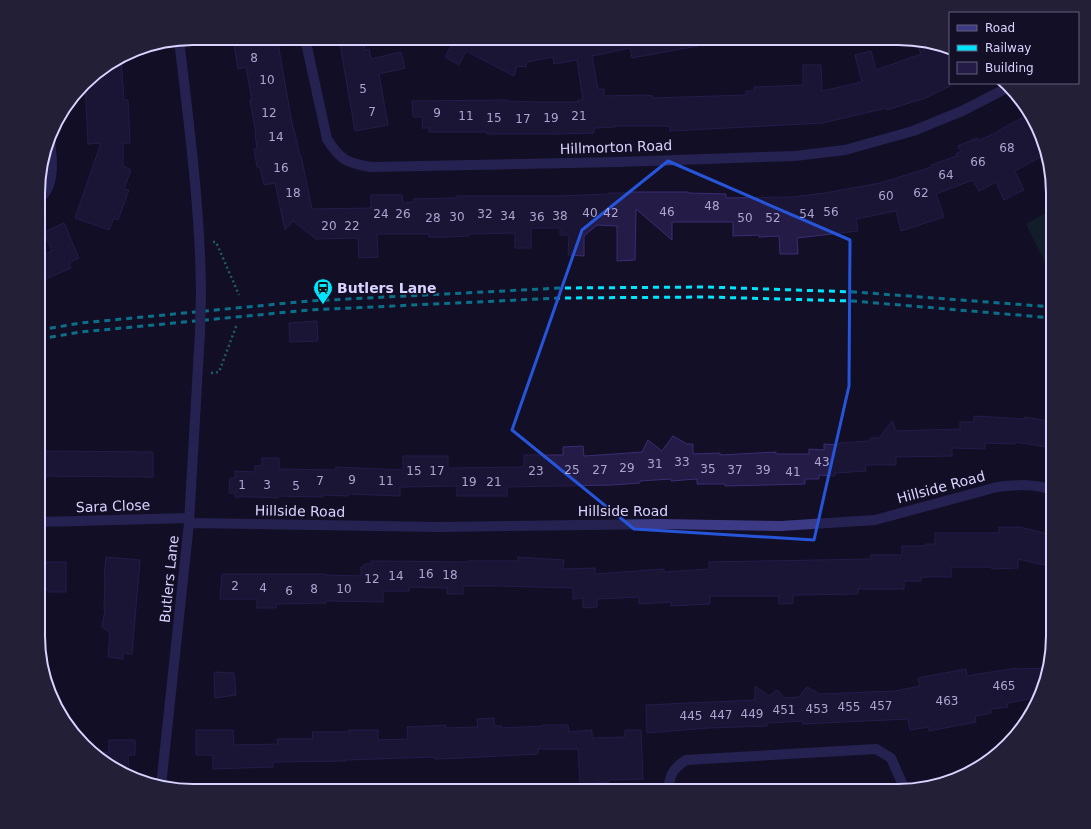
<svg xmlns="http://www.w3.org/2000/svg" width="1091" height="829" font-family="'DejaVu Sans',sans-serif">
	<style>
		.green { fill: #12302f }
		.building { fill: #241b47; stroke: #3b2d73 }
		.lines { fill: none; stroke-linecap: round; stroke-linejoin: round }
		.path { stroke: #2fb8b0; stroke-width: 2.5; stroke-dasharray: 2 3; stroke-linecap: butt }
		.street { stroke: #3d3a85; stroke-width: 10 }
		.rail { stroke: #00e5ff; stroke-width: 3; stroke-dasharray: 6 5; stroke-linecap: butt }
		.street-bridge { stroke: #3d3a85; stroke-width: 10 }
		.marked { fill: none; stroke: #2655da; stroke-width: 3; stroke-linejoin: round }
		.labels { text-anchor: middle; stroke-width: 3.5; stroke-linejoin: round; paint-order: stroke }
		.number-label { font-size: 12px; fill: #aca6d1 }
		.street-label { font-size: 14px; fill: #d9d4ff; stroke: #130f26 }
		.poi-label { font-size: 14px; font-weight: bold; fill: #d9d4ff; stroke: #130f26; text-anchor: start }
		.rim { fill: none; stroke: #d9d4ff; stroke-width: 2 }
	</style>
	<rect width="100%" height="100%" fill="#130f26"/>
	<!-- green -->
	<path class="green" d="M1053,209V279L1026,224Z"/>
	<!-- building -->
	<path class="building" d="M233,38H277L293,129H294L300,156H301L312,209L371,208V195H402L403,203L414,202V199L457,198V196H559L609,194V193H630V192H688V193L726,194V198L792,197L825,193L880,183L932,167L931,165L957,156L956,154L961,151L958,146L977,138L978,141L991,135L1029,114L1039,132L1044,155L1015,171L1024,190L1004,200L996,182L979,191L973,180L936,194L944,217L901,231L896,211L856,219L858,231L797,238L798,254H780L779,236L759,237V235L733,236V222H672V240L636,209L635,260L617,261V226L597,225L584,236V256L568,255L569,235H560V228H531V248H515V233L469,234V236L445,237H429V234H377L378,257L359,258L358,238L316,239L293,221L285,230L275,183L264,185L260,167H257L254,149H257L255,133H256L250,100H252L246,67L238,69Z
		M339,38H363L365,50L369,49L371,59L401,52L405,68L379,74L388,125L355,131Z
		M440,38H697L698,46L632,58L630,48L592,56L598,89H604V96L647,95L653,96V98L746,95V91H754V87L803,85V65H821L822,91L862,82L855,55L871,51L876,70L921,54L915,40L950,48V86L925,98L887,110L886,108L823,123L670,131V126H615V127L594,128V133L557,134H487L488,132H429V128H422L423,117H413L412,101L507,100L506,101L537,102H578V100H583L577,60L554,64L553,57L527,62L526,67L517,66L514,76L466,51L459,65L445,57L452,44Z
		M121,59L124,100H128L130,143H123V166L131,170L124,189L129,190L118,220L114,218L109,230L75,218L101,143L88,144L85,83L91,76Z
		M64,223L79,258L69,263L71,268L39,282V257L52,251L44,232Z
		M317,321L318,341L290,342L289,323Z
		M974,416L1025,419V417L1053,422V448L1015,442V444L985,443V449L952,448V456L896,457V465H865L866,471L835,473V476L819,475V479H805V484L725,486V484H697V479L671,481V479L640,481V483L612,485L507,487V496H457V486L400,487V496L348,494V496L323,495V497L278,496V498L255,497H235V493H229L230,478H235V471L255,472V466H262V458H279V469L336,470V467L403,470V456H448V468L524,467V455H563V447L583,446L584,456L614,454L642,452L648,440L662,451L673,436L687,444H693V454L720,453V455L776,452V454H809V449L824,450V444L839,445V443L870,441V438H879L892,421L896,431L960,429V422H974Z
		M39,451L153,452V477L39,476Z
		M999,527H1019L1053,535V552L1049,566L1018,559V568L992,569L991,567H951V577H921V581H904V589H858V594L793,595V603L779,604V596H710V604L671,606V602L639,604V597L597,599V607L583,608V598L573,599V588L499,586H463V594H447V588L409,587V591H383V602L326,601V603L276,604V608H257V599H220L222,574H326V575L361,576V567H364V564H371V561L467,562V561H518V557L564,560L563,569L595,568V574L664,569V572L709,569V562L871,559V555H902V546H926V544H935V533H999Z
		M106,557L140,560L132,654L123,653V659L108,657L110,633L102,627L105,609H104L105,577H104Z
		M39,562H66V592H49V590H39Z
		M1016,668V669L1048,668L1040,697L1007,703L1008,707L991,709V713L975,716L976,722L929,731V727L910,730L908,719L803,724V721L767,723V726L708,728L647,733L646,705L755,700V686L769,696L777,690L785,698L799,697L807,687L820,694L895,691L920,686L918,678L966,669L967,676Z
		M214,672L234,673L236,695L215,698Z
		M494,718V726H502V728L543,726V725H568L569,732L592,730V738L625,737V730H641L643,779L609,780V782L580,784L578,749H538V754L463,758L435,759V757L346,760V761L273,762V767L213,769V755H196V730H233L234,745L278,744L277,739H313L312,732H349V730H378V740L408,739L407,727L446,725V728L478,727L477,719Z
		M109,740H135V755H128L129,776L92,753L109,752Z"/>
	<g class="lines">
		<!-- path -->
		<path class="path" d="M213,242H216L239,295
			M211,373L219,372L237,324"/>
		<!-- street -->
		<path class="street" d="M305,38L327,139C340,160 347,163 371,167L618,162L795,156L845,150L913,131L962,111L1009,87
			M179,40C189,124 200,207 201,291
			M39,199C56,187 52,157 50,140
			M39,522L189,518
			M189,523L439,527L660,524L781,526L875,520L997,487C1016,485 1034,483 1053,490
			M161,786L189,523L200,332
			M668,791C670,775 672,769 686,760L876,749L891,758L905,790"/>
		<!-- rail -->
		<path class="rail" d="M39,330L81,323L309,301L561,288L707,287L855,292L1053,307
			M39,339L81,332L309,310L560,298L706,297L853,301L1053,318"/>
		<!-- street-bridge -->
		<path class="street-bridge" d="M200,332L201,291"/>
	</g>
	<!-- marked area -->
	<path d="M0 0H1091V829H0ZM668,161L850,240L849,386L814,540L634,529L512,430L582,230Z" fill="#130f26" fill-opacity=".55" fill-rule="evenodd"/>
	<path class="marked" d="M668,161L850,240L849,386L814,540L634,529L512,430L582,230Z"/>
	<!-- icons -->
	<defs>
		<g id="station-pin" transform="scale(1)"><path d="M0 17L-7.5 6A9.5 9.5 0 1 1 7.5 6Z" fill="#00e5ff" stroke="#130f26"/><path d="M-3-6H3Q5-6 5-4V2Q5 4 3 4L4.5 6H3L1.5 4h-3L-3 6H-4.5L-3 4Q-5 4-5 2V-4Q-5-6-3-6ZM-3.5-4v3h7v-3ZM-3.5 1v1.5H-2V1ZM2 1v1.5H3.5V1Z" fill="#111"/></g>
	</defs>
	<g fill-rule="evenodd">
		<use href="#station-pin" x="323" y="288"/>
	</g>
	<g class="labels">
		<!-- number labels -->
		<g class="number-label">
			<text x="254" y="62">8</text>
			<text x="267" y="84">10</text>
			<text x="363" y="93">5</text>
			<text x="372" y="116">7</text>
			<text x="269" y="117">12</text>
			<text x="437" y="117">9</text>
			<text x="466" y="120">11</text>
			<text x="579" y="120">21</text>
			<text x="494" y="122">15</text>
			<text x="551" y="122">19</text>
			<text x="523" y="123">17</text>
			<text x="276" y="141">14</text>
			<text x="1007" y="152">68</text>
			<text x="978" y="166">66</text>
			<text x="281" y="172">16</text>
			<text x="946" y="179">64</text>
			<text x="293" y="197">18</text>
			<text x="921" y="197">62</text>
			<text x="886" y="200">60</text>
			<text x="712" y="210">48</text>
			<text x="667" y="216">46</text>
			<text x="831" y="216">56</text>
			<text x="590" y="217">40</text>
			<text x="611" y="217">42</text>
			<text x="381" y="218">24</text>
			<text x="403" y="218">26</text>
			<text x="485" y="218">32</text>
			<text x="807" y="218">54</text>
			<text x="508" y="220">34</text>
			<text x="560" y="220">38</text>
			<text x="457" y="221">30</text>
			<text x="537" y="221">36</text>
			<text x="433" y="222">28</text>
			<text x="745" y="222">50</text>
			<text x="773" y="222">52</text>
			<text x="329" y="230">20</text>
			<text x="352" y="230">22</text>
			<text x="682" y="466">33</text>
			<text x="822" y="466">43</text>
			<text x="655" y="468">31</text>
			<text x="627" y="472">29</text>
			<text x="708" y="473">35</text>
			<text x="572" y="474">25</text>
			<text x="600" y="474">27</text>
			<text x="735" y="474">37</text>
			<text x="763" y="474">39</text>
			<text x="414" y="475">15</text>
			<text x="437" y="475">17</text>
			<text x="536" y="475">23</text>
			<text x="793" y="476">41</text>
			<text x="352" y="484">9</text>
			<text x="320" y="485">7</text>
			<text x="386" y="485">11</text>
			<text x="469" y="486">19</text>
			<text x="494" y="486">21</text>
			<text x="242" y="489">1</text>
			<text x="267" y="489">3</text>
			<text x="296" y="490">5</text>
			<text x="426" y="578">16</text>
			<text x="450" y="579">18</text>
			<text x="396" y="580">14</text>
			<text x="372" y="583">12</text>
			<text x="235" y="590">2</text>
			<text x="263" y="592">4</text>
			<text x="314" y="593">8</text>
			<text x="344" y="593">10</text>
			<text x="289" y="595">6</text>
			<text x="1004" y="690">465</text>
			<text x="947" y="705">463</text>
			<text x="881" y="710">457</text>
			<text x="849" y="711">455</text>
			<text x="817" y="713">453</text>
			<text x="784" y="714">451</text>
			<text x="752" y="718">449</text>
			<text x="721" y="719">447</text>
			<text x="691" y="720">445</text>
		</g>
		<!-- street labels -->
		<g class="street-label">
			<text transform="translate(616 147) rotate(-2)" y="5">Hillmorton Road</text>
			<text transform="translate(941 487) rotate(-15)" y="5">Hillside Road</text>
			<text transform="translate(113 506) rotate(-2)" y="5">Sara Close</text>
			<text transform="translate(300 511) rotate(1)" y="5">Hillside Road</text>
			<text x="623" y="516">Hillside Road</text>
			<text transform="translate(169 579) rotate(-84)" y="5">Butlers Lane</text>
		</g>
		<!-- poi labels -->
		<g class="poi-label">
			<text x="337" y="293">Butlers Lane</text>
		</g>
	</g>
	<!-- crop -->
	<path d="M0 0H1091V829H0ZM193 45H898A148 148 0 0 1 1046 193V636A148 148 0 0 1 898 784H193A148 148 0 0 1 45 636V193A148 148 0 0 1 193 45Z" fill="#231f37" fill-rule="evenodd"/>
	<path class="rim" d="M193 45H898A148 148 0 0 1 1046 193V636A148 148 0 0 1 898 784H193A148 148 0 0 1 45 636V193A148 148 0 0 1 193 45Z"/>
	<!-- legend -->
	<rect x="949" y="12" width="130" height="72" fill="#130f26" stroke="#625e7d"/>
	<rect x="957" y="25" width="20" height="6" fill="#3d3a85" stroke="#625e7d"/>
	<text x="985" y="32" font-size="12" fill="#d9d4ff">Road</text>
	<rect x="957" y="45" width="20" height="6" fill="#00e5ff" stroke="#625e7d"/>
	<text x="985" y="52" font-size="12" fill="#d9d4ff">Railway</text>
	<rect x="957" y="62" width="20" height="12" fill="#241b47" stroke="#625e7d"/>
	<text x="985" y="72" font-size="12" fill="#d9d4ff">Building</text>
</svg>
